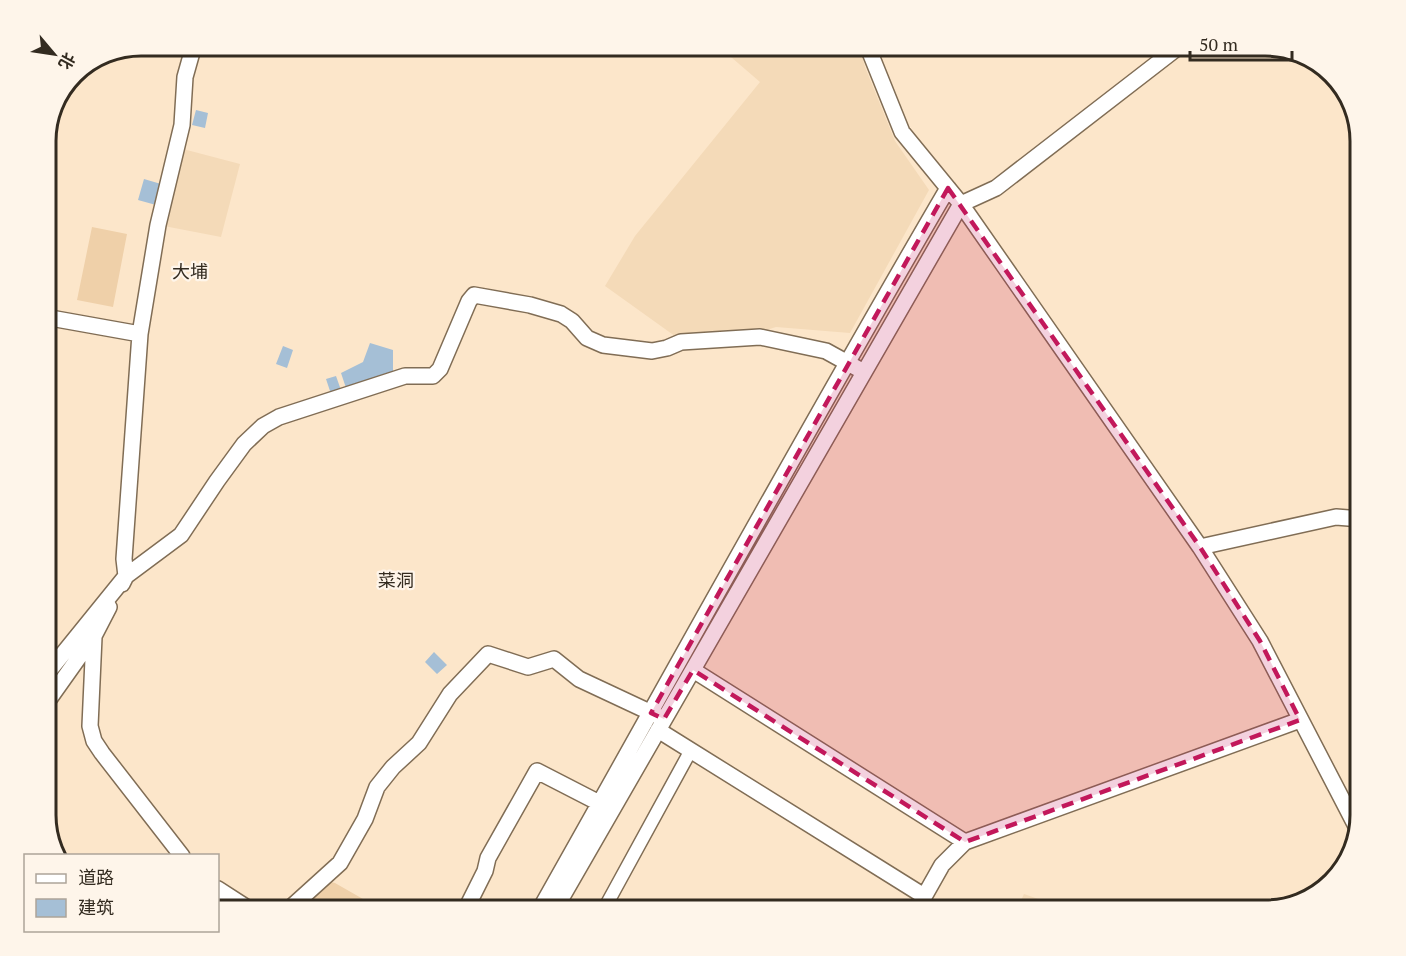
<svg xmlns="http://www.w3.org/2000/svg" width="1406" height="956" font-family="'PT Serif','Noto Sans SC',serif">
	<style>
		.built { fill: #f4dab8 }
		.green { fill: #efd0a9 }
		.building { fill: #a5bfd6 }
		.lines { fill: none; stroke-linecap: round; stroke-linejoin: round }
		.pedestrian-casing { stroke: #806d55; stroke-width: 15 }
		.minor-casing { stroke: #806d55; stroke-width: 18 }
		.pedestrian { stroke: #fff; stroke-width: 12 }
		.minor { stroke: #fff; stroke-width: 15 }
		.marked { fill: #c2185b; fill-opacity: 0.2; stroke: #c2185b; stroke-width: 4.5; stroke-dasharray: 12 8; stroke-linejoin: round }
		.labels { text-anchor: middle; stroke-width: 4.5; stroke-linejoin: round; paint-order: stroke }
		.quarter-label { font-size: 18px; fill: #332b20; stroke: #fef5ea }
		.rim { fill: none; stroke: #332b20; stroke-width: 3 }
	</style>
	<rect width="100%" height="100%" fill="#fce6ca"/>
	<!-- built -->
	<path class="built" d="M717,45H859L865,67L895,141L929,190L850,333L776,327L732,341L679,339L605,286L635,236L760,82Z
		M183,149L240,164L221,237L164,226Z
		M1024,894L1073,911H1016Z"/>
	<!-- green -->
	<path class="green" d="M92,227L127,234L113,307L77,300Z
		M327,881L335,883L384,911H292Z"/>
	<!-- building -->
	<path class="building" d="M196,110L208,113L205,128L192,125Z
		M144,179L161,184L156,205L138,200Z
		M370,343L393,350V376L348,394L341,373L363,362Z
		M283,346L293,350L287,368L276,364Z
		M336,376L342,393L332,397L326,379Z
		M434,652L447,665L437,674L425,662Z"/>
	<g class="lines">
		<!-- pedestrian casing -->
		<g class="pedestrian-casing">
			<path id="pedestrian" d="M603,911L691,750"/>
		</g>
		<!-- minor casing -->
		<g class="minor-casing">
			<path id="minor" d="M867,45L902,132L961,204L1200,547L1260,641L1357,828
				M45,317L140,334
				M1200,547L1336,517L1361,519
				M122,584L126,576L124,559L140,334L158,225L182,125L185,77L194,45
				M94,637L90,726L94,741L102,753L182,856
				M693,670L965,842
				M45,676L126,576L181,535L217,481L244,444L263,426L279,417L405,376H433L440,369L469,301L474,295L530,305L561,314L572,321L587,338L603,345L652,351L667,348L681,342L760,337L826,351L864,372
				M45,705L94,636L109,607
				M658,730L924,896
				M218,889L252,911
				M287,911L340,863L365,819L377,787L393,767L419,743L450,694L488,654L528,667L554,659L579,679L658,716
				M465,911L485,871L488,858L537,771L607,807
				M539,911C675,670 808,427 948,188
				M554,911L961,204L996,188L1181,45
				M916,911L942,865L965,842L1300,720"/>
		</g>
		<!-- pedestrian -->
		<use href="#pedestrian" class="pedestrian"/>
		<!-- minor -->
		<use href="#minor" class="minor"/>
	</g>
	<!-- marked area -->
	<path class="marked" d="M948,188L1200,547L1260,641L1300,720L965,842L693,670L664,719L651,713Z"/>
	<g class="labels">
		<!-- quarter labels -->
		<g class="quarter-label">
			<text x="190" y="278">大埔</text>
			<text x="396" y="587">菜洞</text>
		</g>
	</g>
	<!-- crop -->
	<path d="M0 0H1406V956H0ZM141 56H1265A85 85 0 0 1 1350 141V815A85 85 0 0 1 1265 900H141A85 85 0 0 1 56 815V141A85 85 0 0 1 141 56Z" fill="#fef5ea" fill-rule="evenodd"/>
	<path class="rim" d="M141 56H1265A85 85 0 0 1 1350 141V815A85 85 0 0 1 1265 900H141A85 85 0 0 1 56 815V141A85 85 0 0 1 141 56Z"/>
	<!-- legend -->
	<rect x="24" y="854" width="195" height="78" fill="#fef5ea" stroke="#ada499" stroke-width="1.5"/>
	<rect x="36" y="874" width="30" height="9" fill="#ffffff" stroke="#ada499" stroke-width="1.5"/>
	<text x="78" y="884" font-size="18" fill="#332b20">道路</text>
	<rect x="36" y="899" width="30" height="18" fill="#a5bfd6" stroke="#ada499" stroke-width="1.5"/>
	<text x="78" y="914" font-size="18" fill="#332b20">建筑</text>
	<!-- north arrow -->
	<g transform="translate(54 54) rotate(119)" stroke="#fef5ea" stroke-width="4.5" paint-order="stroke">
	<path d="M0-4.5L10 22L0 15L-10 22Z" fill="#332b20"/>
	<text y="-9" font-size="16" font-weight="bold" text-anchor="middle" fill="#332b20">北</text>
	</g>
	<!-- scale -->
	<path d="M1190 51v9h102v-9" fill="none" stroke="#332b20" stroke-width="3"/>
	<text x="1199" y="51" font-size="18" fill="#332b20" stroke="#fef5ea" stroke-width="4.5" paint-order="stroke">50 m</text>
</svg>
